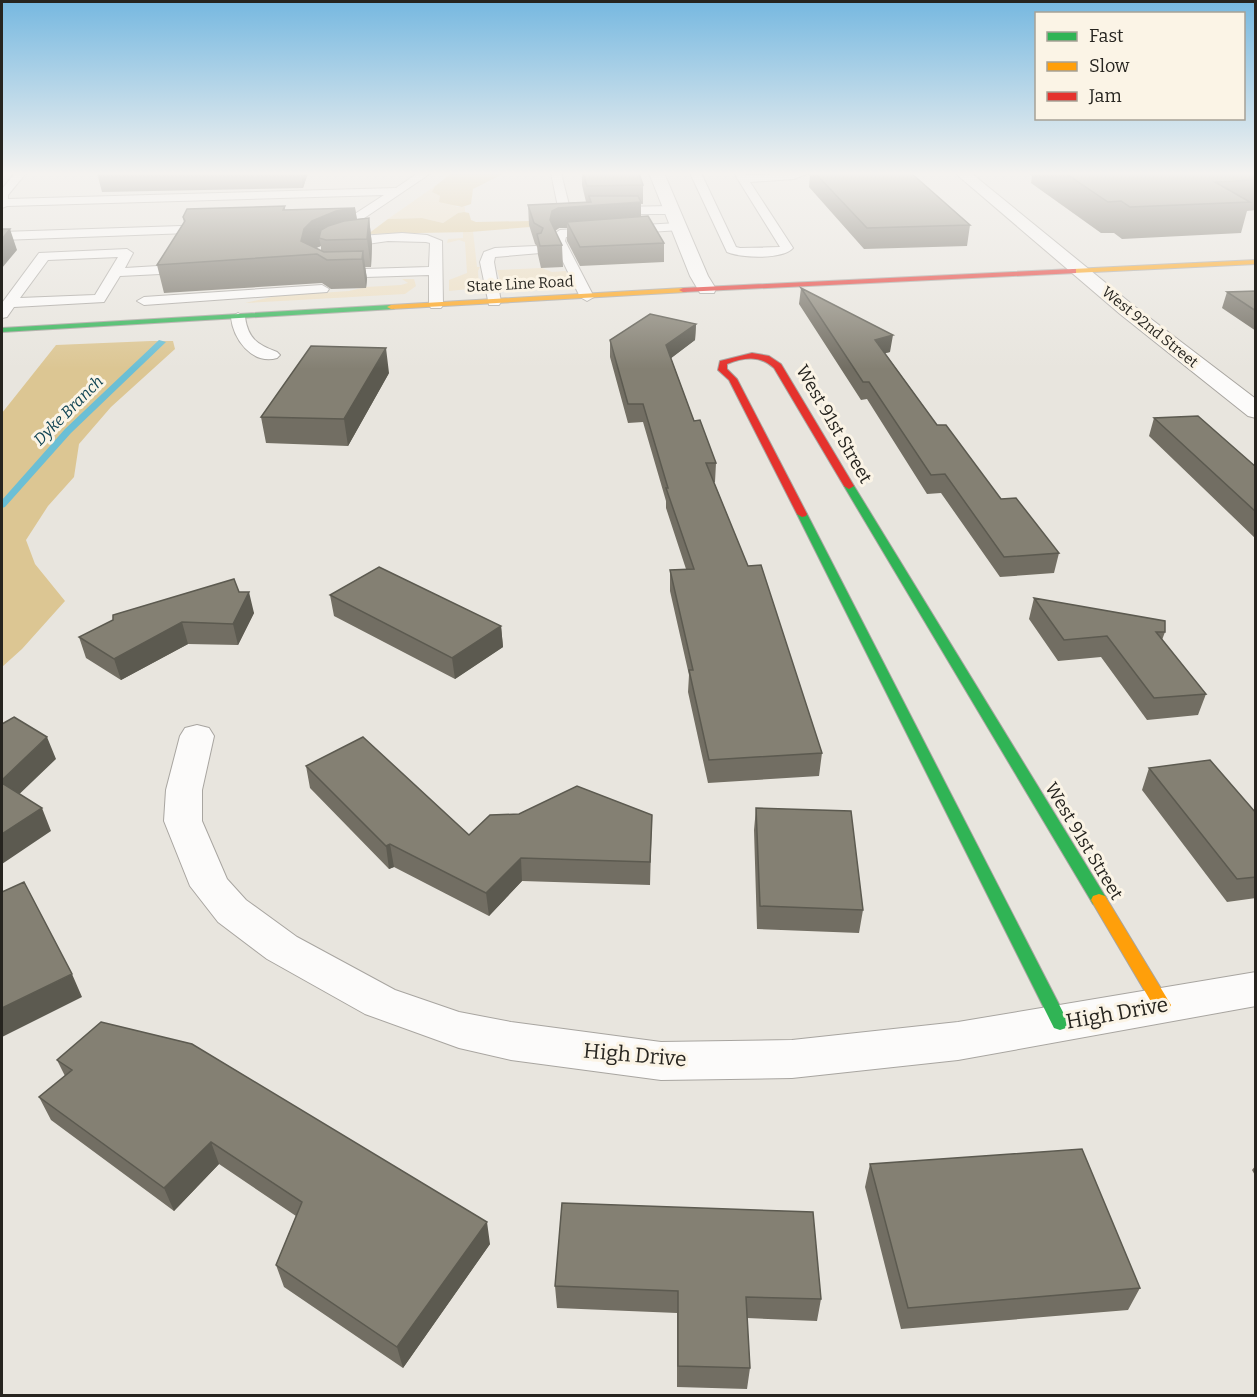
<svg xmlns="http://www.w3.org/2000/svg" width="1257" height="1397" font-family="Bitter,serif">
	<style>
		.green { fill: #ecddbf }
		.forest { fill: #dcc693 }
		.lines { fill: none; stroke-linecap: round; stroke-linejoin: round }
		.stream { fill: #6bbfd5; fill-rule: evenodd }
		.lane-casing { stroke: #a8a5a0; stroke-width: 2 }
		.street-casing { stroke: #a8a5a0; stroke-width: 2 }
		.fast-casing { stroke: #a8a5a0; stroke-width: 2 }
		.slow-casing { stroke: #a8a5a0; stroke-width: 2 }
		.jam-casing { stroke: #a8a5a0; stroke-width: 2 }
		.lane { fill: #fcfbfa; fill-rule: evenodd }
		.street { fill: #fcfbfa; fill-rule: evenodd }
		.fast { fill: #30b455; fill-rule: evenodd }
		.slow { fill: #ff9f0a; fill-rule: evenodd }
		.jam { fill: #e5322d; fill-rule: evenodd }
		.wall { fill: #726e63; fill-rule: evenodd }
		.shaded-wall { fill: #5c5a50 }
		.building { fill: #848073; stroke: #5c5a50; stroke-width: 1.5 }
		.labels { text-anchor: middle; stroke-width: 6; stroke-linejoin: round; paint-order: stroke }
		.far-street-label { font-size: 15px; fill: #26241f; stroke: #fbf4e6 }
		.far-water-label { font-size: 16px; font-style: italic; fill: #114453; stroke: #fbf4e6 }
		.street-label { font-size: 18px; fill: #26241f; stroke: #fbf4e6 }
		.near-street-label { font-size: 21px; fill: #26241f; stroke: #fbf4e6 }
	</style>
	<rect width="100%" height="100%" fill="#e8e5de"/>
	<!-- green -->
	<path class="green" d="M435,186L433,192L457,207H465V212L458,213L443,223L422,218L388,219Z
		M463,231H473L477,267H480L478,271L479,288L449,291V280L467,273L465,242L459,240L447,243L448,239L463,238Z
		M542,268L552,272L566,271L569,283L502,287L497,270Z
		M402,279H414L416,286L405,294L245,303L276,296L349,291L366,287L401,285L408,283Z"/>
	<!-- forest -->
	<path class="forest" d="M452,173H505L473,189L471,204L462,207L439,202L440,196L432,192L435,186Z
		M464,212L469,213L471,220L476,222L530,221V227L470,232L368,234L388,219L422,218L443,223L458,213Z
		M151,341H173L175,349L111,407L79,444L74,477L48,506L26,540L35,564L65,601L22,649L2,667V413L56,345Z"/>
	<g class="lines">
		<!-- stream -->
		<path class="stream" d="M159,340L166,342L71,433L5,507L2,508V500L65,429Z"/>
		<!-- lane casing -->
		<g class="lane-casing">
			<path id="lane" d="M15,173H26L8,195V199L396,188L418,173H431L351,227L326,229L320,225L322,222L344,221L384,195L7,206L2,208V189Z
				M551,173H561L569,205L574,208L670,206L676,210L670,214H568L558,207Z
				M690,173H701L736,247L740,248L780,247L734,173H745L746,175L809,173L794,179L750,182L793,248C782,260 741,258 727,252Z
				M677,223L681,224V230L566,237L565,241L594,297L587,301L580,297L553,241L554,234L560,230Z
				M211,225L215,226V232L2,240V232Z
				M402,233L427,235L442,241L443,305L441,308H431L429,305V275L333,278L326,274L333,270L429,267L430,243L426,242L388,241L339,248L333,244L335,241L360,236Z
				M181,246L187,250L178,268L160,274L120,276L104,302L14,307L7,317L2,318V303L39,253L127,249L133,253L125,268L158,266L168,262L177,247ZM118,257L95,295L20,298L48,260Z
				M536,246L542,250L540,253L495,257L494,262L501,302L499,305H489L480,262L484,252L495,248Z
				M322,285L329,289L327,292L144,305L137,301L144,297Z
				M238,313L245,317C248,339 258,345 277,352L280,355L277,358C252,365 233,339 231,317Z"/>
		</g>
		<!-- street casing -->
		<g class="street-casing">
			<path id="street" d="M649,173H664L708,276L716,289L714,293H700L690,276Z
				M955,173H971L1134,306L1256,399V418L1248,416L1120,314Z
				M197,725L209,728L214,736L202,790V821L227,879L246,900L297,937L395,990L459,1012L511,1022L661,1042L792,1040L958,1022L1256,972V1006L958,1060L792,1078L661,1080L511,1060L459,1048L365,1014L267,959L218,922L190,886L164,821L166,790L180,736L185,728Z"/>
		</g>
		<!-- fast casing -->
		<g class="fast-casing">
			<path id="fast" d="M391,305H394V309L2,332V328Z
				M849,483L854,486L1105,896L1107,900L1105,904L1099,906L1093,904L844,486Z
				M802,511L807,514L1066,1018L1069,1023L1066,1028L1060,1030L1054,1028L797,514Z"/>
		</g>
		<!-- slow casing -->
		<g class="slow-casing">
			<path id="slow" d="M1256,260V264L1073,273L1069,271L1073,269Z
				M683,288H686V292L391,309L387,307L391,305Z
				M1099,894L1105,896L1168,1000L1171,1005L1168,1010L1162,1012L1156,1010L1091,900L1093,896Z"/>
		</g>
		<!-- jam casing -->
		<g class="jam-casing">
			<path id="jam" d="M1073,269H1076V273L683,292L679,290L683,288Z
				M752,353L769,356L781,364L854,486L849,489L844,486L774,368C760,355 744,357 727,364V369L737,379L807,514L806,516L802,517L797,514L729,380L718,370L720,361Z"/>
		</g>
		<!-- lane -->
		<use href="#lane" class="lane"/>
		<!-- street -->
		<use href="#street" class="street"/>
		<!-- fast -->
		<use href="#fast" class="fast"/>
		<!-- slow -->
		<use href="#slow" class="slow"/>
		<!-- jam -->
		<use href="#jam" class="jam"/>
	</g>
	<!-- wall -->
	<path class="wall" d="M97,173H308L303,188L102,192Z
		M582,173H639L643,185V204H641V217L664,243V262L580,266L567,241V228H559L555,231L562,245L563,267L541,268L538,255L537,246L535,244L529,225L528,205L586,202L582,185Z
		M810,173H911L970,225L967,246L864,249L809,187Z
		M1029,173H1256V210L1247,211L1241,233L1122,239L1114,233H1101L1031,183L1032,176Z
		M285,206V210L355,208L357,219L369,218L372,245L371,267H365L367,279L366,288L331,289L322,283L164,293L157,265L184,223L183,217ZM321,246V251L316,248Z
		M801,288L890,352L885,353L937,425L1001,499L1059,553L1054,573L1000,577L941,493L927,494L867,399L861,400L799,304Z
		M1256,291V331L1222,308L1227,292Z
		M696,324L695,340L671,358L694,421L716,463L715,482H714L822,753L819,776L708,783L688,692L689,675L670,591V570L686,569L666,508V501L643,422L628,423L610,357V340Z
		M389,373L348,446L266,443L261,417Z
		M1154,418L1256,467V539L1149,436Z
		M239,592L254,613L238,645L188,644L121,680L86,658L79,637Z
		M330,595L501,626L503,647L455,679L334,616Z
		M1034,598L1165,632L1162,640L1206,694L1198,715L1147,720L1101,657L1058,661L1029,619Z
		M306,766L469,835L652,815L650,885L522,881L489,916L394,867L389,869L310,788Z
		M1149,768L1256,813V898L1227,902L1142,790Z
		M756,808L863,910L859,933L757,929L754,830Z
		M57,1060L490,1244L403,1368L284,1287L276,1265L296,1216L219,1164L174,1211L51,1120L39,1097L65,1076Z
		M870,1164L1140,1288L1128,1310L901,1329L865,1187Z
		M1256,1165V1177L1252,1170Z
		M562,1203L821,1299L817,1321L747,1318L750,1368L747,1389L677,1387V1313L557,1308L555,1286Z"/>
	<!-- shaded-wall -->
	<path class="shaded-wall" d="M301,173H308L303,188Z
		M641,202V223L567,222V228H559L553,232L550,220L552,211L558,208Z
		M355,208L359,234L319,238L321,246L316,248L301,241L304,229L312,221L336,211Z
		M369,218L372,245L371,267L367,239Z
		M10,229L17,250L2,268V239Z
		M363,251L367,279L366,288L362,259Z
		M696,324L695,340L666,362V345Z
		M893,335L890,352L873,356L875,340Z
		M386,348L389,373L348,446L344,419Z
		M249,592L254,613L238,645L233,624Z
		M182,622L188,644L121,680L114,659Z
		M501,626L503,647L455,679L452,658Z
		M47,737L56,759L9,804L2,786V780Z
		M42,808L51,831L2,864V834Z
		M390,844L394,867L389,869L386,846Z
		M521,858L522,881L489,916L486,893Z
		M72,974L82,997L2,1037V1008Z
		M211,1142L219,1164L174,1211L164,1188Z
		M487,1222L490,1244L403,1368L397,1347Z"/>
	<!-- building -->
	<path class="building" d="M583,173H639L643,185L587,186Z
		M815,173H911L970,225L867,228Z
		M1065,173H1256V180L1215,182L1250,202L1130,207L1121,201L1108,202Z
		M589,196H638L641,202L558,208L552,211L550,220L562,245L540,246L537,234L541,233L543,228L534,223L528,205L591,202Z
		M285,206L283,210L355,208L336,211L312,221L304,229L301,241L324,252L363,251L362,259L327,260L317,254L157,265L185,221L183,217L187,209Z
		M648,216L664,243L580,247L567,222Z
		M369,218L367,239L326,240L319,238L321,230L328,226L344,221Z
		M2,229H10L2,239Z
		M801,288L893,335L875,340L937,425H946L1001,499L1016,498L1059,553L1004,557L945,474L931,475L869,382H863Z
		M1256,291V311L1227,292Z
		M650,314L696,324L666,345L694,421L700,420L716,463H706L748,566L761,565L822,753L709,760L689,670H693L670,570L694,569L666,488H668L643,404H628L610,340Z
		M311,346L386,348L344,419L261,417Z
		M1198,416L1256,467V512L1154,418Z
		M379,567L501,626L452,658L330,595Z
		M234,579L239,592H249L233,624L182,622L114,659L79,637L113,620V615Z
		M1034,598L1165,621V632H1156L1206,694L1154,698L1107,636L1064,640Z
		M14,717L47,737L2,780V724Z
		M363,737L469,835L490,815L519,814L577,786L652,815L650,862L521,858L486,893L390,844L386,846L306,766Z
		M1210,760L1256,813V877L1237,879L1149,768Z
		M2,783L42,808L2,834Z
		M756,808L851,811L863,910L760,906Z
		M24,882L72,974L2,1008V892Z
		M101,1022L192,1044L487,1222L397,1347L276,1265L302,1202L211,1142L164,1188L39,1097L72,1070L57,1060Z
		M1082,1149L1140,1288L908,1308L870,1164Z
		M562,1203L813,1212L821,1299L746,1297L750,1368L678,1366V1291L555,1286Z"/>
	<!-- sky -->
	<linearGradient id="sky" x2="0" y2="1"><stop stop-color="#76b8e0"/><stop offset="0.47" stop-color="#f5f3f0"/><stop offset="1" stop-color="#f5f3f0" stop-opacity="0"/></linearGradient>
	<rect width="1257" height="369" fill="url(#sky)"/>
	<g class="labels">
		<!-- far-street labels -->
		<g class="far-street-label">
			<text transform="translate(520 284) rotate(-3)" y="5">State Line Road</text>
			<text transform="translate(1150 327) rotate(39)" y="5">West 92nd Street</text>
		</g>
		<!-- far-water labels -->
		<g class="far-water-label">
			<text transform="translate(68 410) rotate(-45)" y="6">Dyke Branch</text>
		</g>
		<!-- street labels -->
		<g class="street-label">
			<text transform="translate(834 424) rotate(60)" y="6">West 91st Street</text>
			<text transform="translate(1084 841) rotate(59)" y="6">West 91st Street</text>
		</g>
		<!-- near-street labels -->
		<g class="near-street-label">
			<text transform="translate(1117 1013) rotate(-10)" y="7">High Drive</text>
			<text transform="translate(635 1055) rotate(5)" y="7">High Drive</text>
		</g>
	</g>
	<!-- border -->
	<rect width="1257" height="1397" fill="none" stroke="#26241f" stroke-width="6"/>
	<!-- legend -->
	<rect x="1035" y="12" width="210" height="108" fill="#fbf4e6" stroke="#a6a196" stroke-width="1.5"/>
	<rect x="1047" y="32" width="30" height="9" fill="#30b455" stroke="#a6a196" stroke-width="1.5"/>
	<text x="1089" y="42" font-size="18" fill="#26241f">Fast</text>
	<rect x="1047" y="62" width="30" height="9" fill="#ff9f0a" stroke="#a6a196" stroke-width="1.5"/>
	<text x="1089" y="72" font-size="18" fill="#26241f">Slow</text>
	<rect x="1047" y="92" width="30" height="9" fill="#e5322d" stroke="#a6a196" stroke-width="1.5"/>
	<text x="1089" y="102" font-size="18" fill="#26241f">Jam</text>
</svg>
